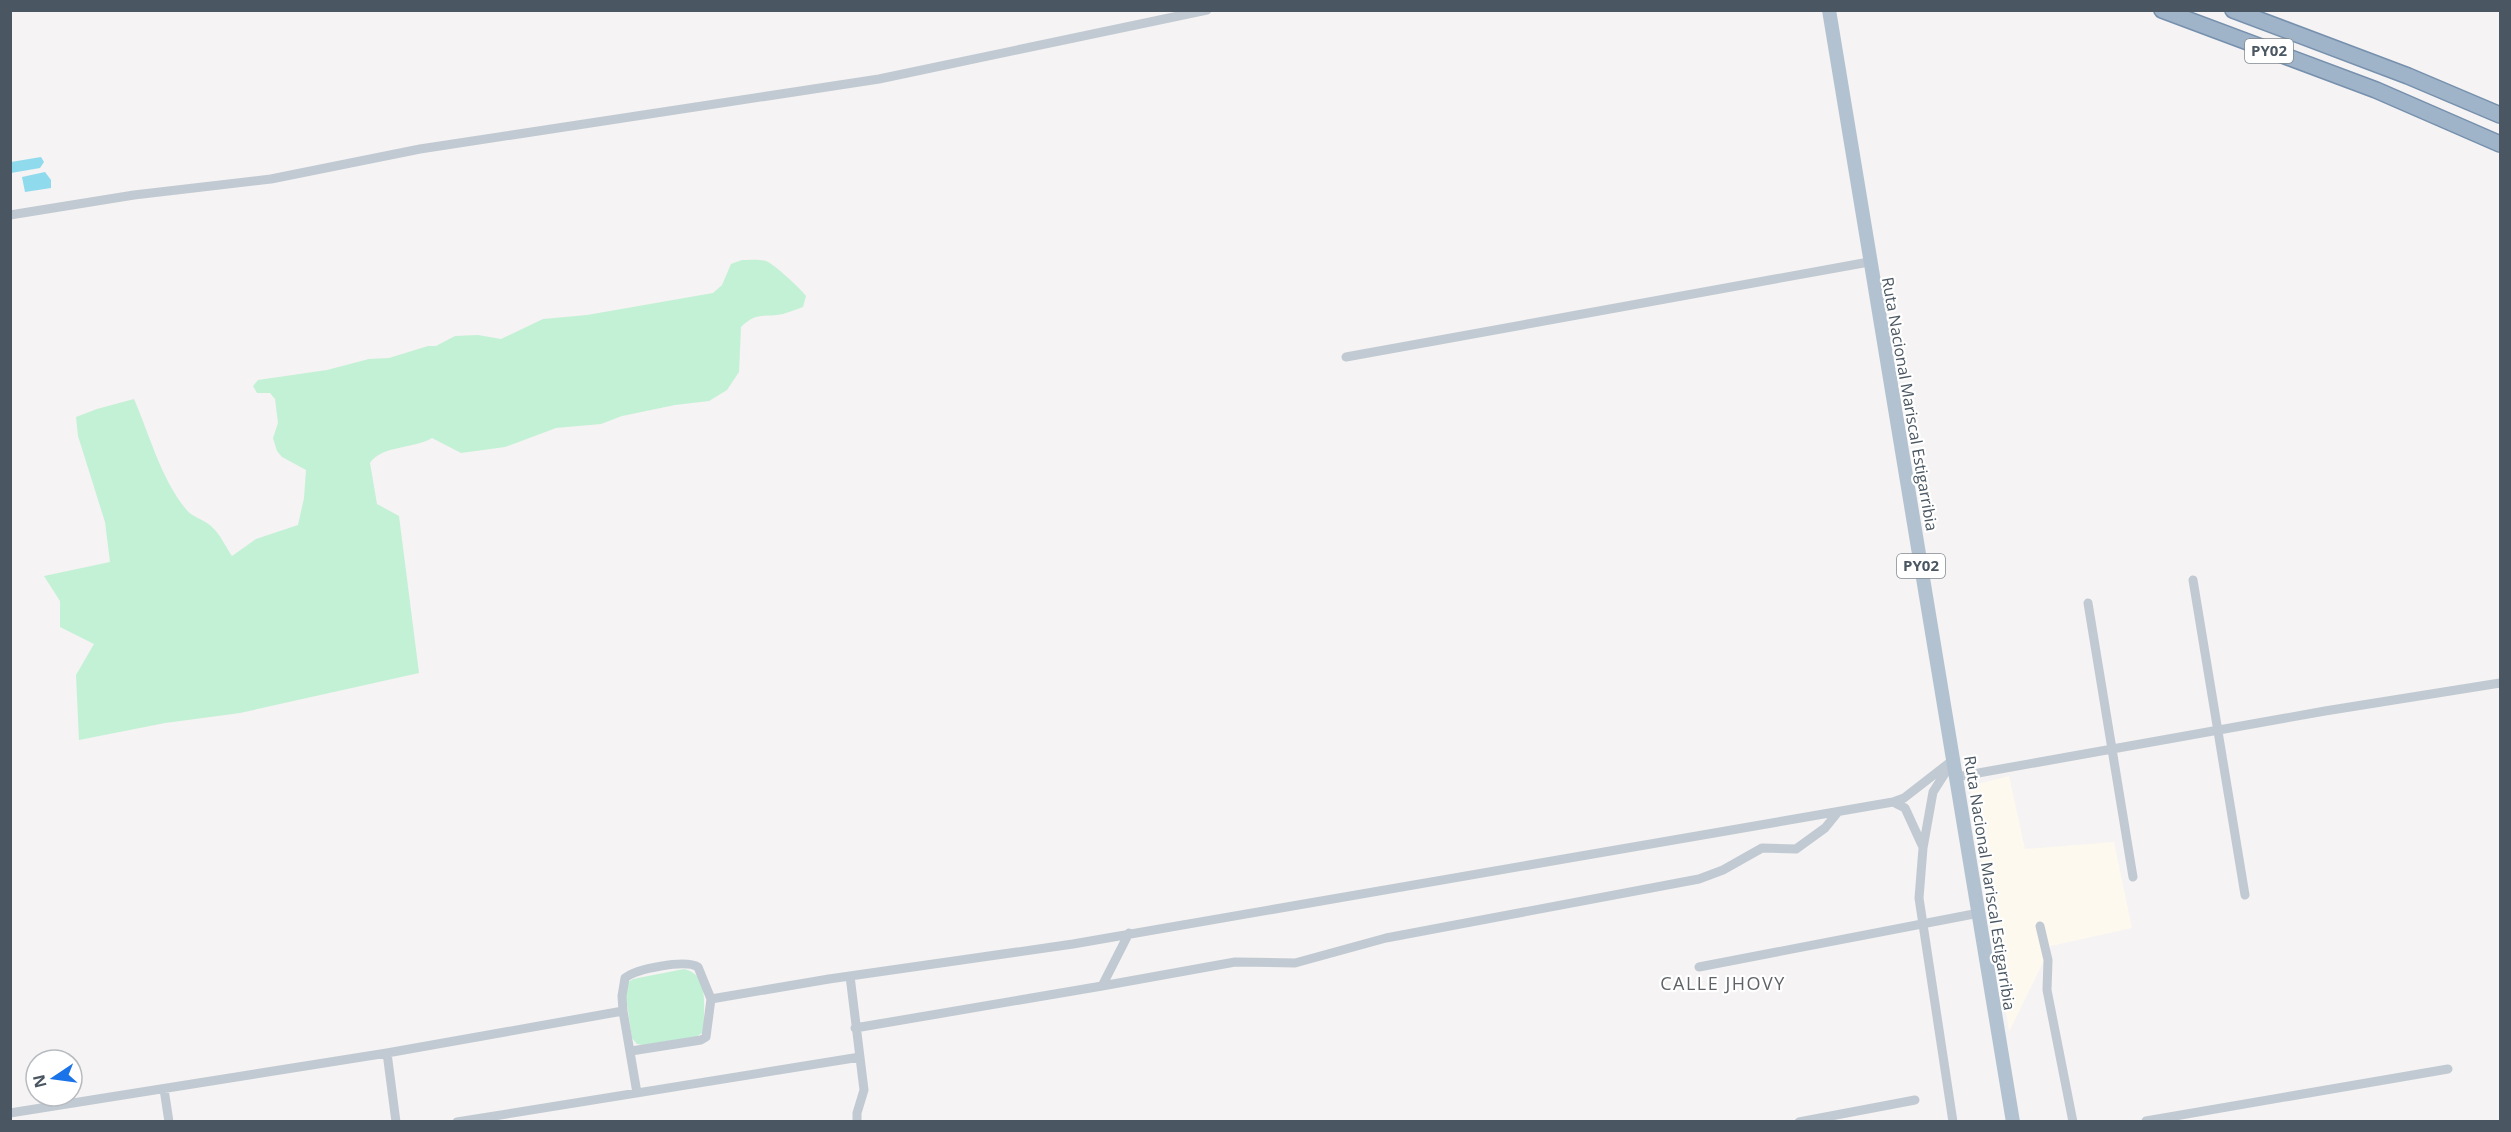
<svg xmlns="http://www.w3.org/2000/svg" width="2511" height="1132" font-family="'Open Sans',sans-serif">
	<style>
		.commercial { fill: #fdf9ef }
		.green { fill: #c3f1d5 }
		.water { fill: #90daee }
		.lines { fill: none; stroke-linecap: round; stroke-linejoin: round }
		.trunk-casing { stroke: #7690ad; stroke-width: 18 }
		.minor { stroke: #c1cad2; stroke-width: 9 }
		.primary { stroke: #b3c2d1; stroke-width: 14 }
		.trunk { stroke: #9fb4c9; stroke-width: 15 }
		.labels { text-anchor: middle; stroke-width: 4.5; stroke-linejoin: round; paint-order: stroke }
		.shield { fill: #fff; stroke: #808990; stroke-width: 1.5 }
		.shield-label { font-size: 15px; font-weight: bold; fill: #4a5661 }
		.street-label { font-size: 16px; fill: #4a5661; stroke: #fff }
		.neighbourhood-label { font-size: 18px; letter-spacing: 1.5px; fill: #5f6368; stroke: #fff }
	</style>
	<rect width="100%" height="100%" fill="#f5f3f3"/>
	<!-- commercial -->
	<path class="commercial" d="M2009,776L2025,849L2114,842L2132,928L2051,946L2009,1032L1970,786Z"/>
	<!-- green -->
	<path class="green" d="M742,260C749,260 759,259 766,261C774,264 800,288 806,296L803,307C797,309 790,312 783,314C764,318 757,311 741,327L739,372L727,390L709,401L675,405L622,416L601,424L556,428L505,447L461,453L432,438C414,449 382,445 370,463L377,504L399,516L419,673L240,713L165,723L79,740L76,675L94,644L60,627V601L44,576L110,562L105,522L78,436L76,417L97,409L134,399C150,436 160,476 185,508C191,517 203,519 211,526C221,535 225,546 232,556L256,539L298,525L304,498L306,470L282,457L277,451L273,438L278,423L275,399L270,393H257L253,386L258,380L327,370L369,359L389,358L428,346H436L455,336L478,335L501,339L543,319L587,315L713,293L722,285L731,264Z
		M684,969C710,975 703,1005 704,1027L702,1033L696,1037L643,1045L637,1044L632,1038L625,990L627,983L633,979Z"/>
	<!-- water -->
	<path class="water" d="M41,157L44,162L40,168L11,173V162Z
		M45,172L51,180V188L25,192L22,177Z"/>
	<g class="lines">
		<!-- trunk casing -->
		<g class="trunk-casing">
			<path id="trunk" d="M2162,10L2376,90L2500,144
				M2233,10L2408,76L2500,115"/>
		</g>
		<!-- minor -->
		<path class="minor" d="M10,215L134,195L271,179L420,149L879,79L1207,10
			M1346,357L1869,262
			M2193,580L2245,895
			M2088,603L2133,877
			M1949,767L1933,792L1923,848L1919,898L1953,1122
			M1956,777L2325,711L2500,683
			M1893,802L1905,808L1922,845
			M2040,926L2048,960L2047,990L2073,1122
			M1699,967L1979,913
			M850,976L864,1090L857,1113V1122
			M1102,986L1235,962L1295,963L1386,938L1699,879L1723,870L1762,848L1796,849L1825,828L1838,812
			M711,999L829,979L1073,944L1893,802L1904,798L1953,760
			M855,1028L1102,986L1129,933
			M631,1051L701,1040L706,1037L711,999L698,967C685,959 636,969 625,978L622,996L623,1011L637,1093
			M387,1053L396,1122
			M164,1089L169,1122
			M10,1113L387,1053L623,1011
			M2146,1121L2448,1069
			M457,1122L860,1057
			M1799,1122L1915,1100"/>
		<!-- primary -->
		<path class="primary" d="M1829,10L2013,1122"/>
		<!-- trunk -->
		<use href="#trunk" class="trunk"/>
	</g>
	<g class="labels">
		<!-- shield labels -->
		<g class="shield">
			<rect x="2245" y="39" width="48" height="24" rx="4.5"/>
			<rect x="1897" y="554" width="48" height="24" rx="4.5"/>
		</g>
		<g class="shield-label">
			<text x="2269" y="56">PY02</text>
			<text x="1921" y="571">PY02</text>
		</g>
		<!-- street labels -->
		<g class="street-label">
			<text transform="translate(1910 404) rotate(80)" y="6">Ruta Nacional Mariscal Estigarribia</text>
			<text transform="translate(1990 883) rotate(81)" y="6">Ruta Nacional Mariscal Estigarribia</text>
		</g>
		<!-- neighbourhood labels -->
		<g class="neighbourhood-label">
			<text x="1723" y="990">CALLE JHOVY</text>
		</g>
	</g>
	<!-- border -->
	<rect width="2511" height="1132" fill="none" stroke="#4a5661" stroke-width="24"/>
	<!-- north arrow -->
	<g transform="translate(54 1078) rotate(257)"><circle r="28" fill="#ffffff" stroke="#b7bbc0" stroke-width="1.5"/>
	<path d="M0-4.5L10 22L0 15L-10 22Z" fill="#1a73e8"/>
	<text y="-9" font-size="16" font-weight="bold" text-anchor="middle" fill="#4a5661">N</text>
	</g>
</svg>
